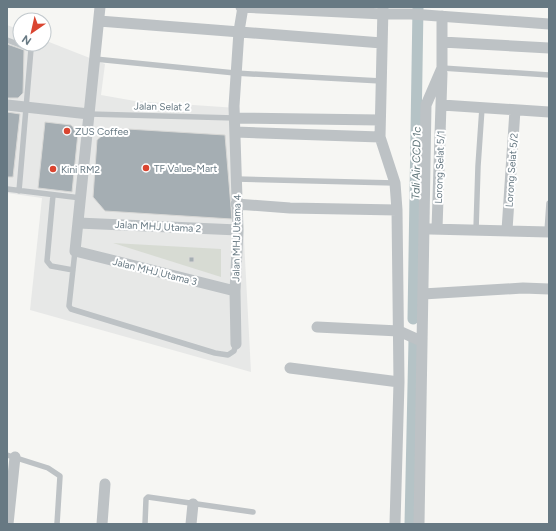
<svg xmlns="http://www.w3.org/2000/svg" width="556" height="531" font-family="Figtree,sans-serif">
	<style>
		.built { fill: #e7e8e7 }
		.green { fill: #d7dbd3 }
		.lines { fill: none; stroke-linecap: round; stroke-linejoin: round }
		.canal { stroke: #b5c3c6; stroke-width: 11 }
		.building { fill: #a5aeb3; stroke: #d8d8d6 }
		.service { stroke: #bdc2c5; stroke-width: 5.5 }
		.minor { stroke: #bdc2c5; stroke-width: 11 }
		.poi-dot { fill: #da4530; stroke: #fff; stroke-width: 1.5 }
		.labels { text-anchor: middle; stroke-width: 4; stroke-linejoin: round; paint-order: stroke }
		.street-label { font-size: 10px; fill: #677983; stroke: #fff }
		.poi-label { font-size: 10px; fill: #677983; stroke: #fff; text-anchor: start }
		.water-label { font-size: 11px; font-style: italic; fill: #5e7478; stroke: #fff }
	</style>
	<rect width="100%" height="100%" fill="#f6f6f3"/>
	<!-- built -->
	<path class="built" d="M7,25L20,30V44H44V40L105,64L101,95L135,101L237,108L251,372L30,310L42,198L7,193Z"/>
	<!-- green -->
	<path class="green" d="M113,243L221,249V277Z"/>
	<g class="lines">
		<!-- canal -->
		<path class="canal" d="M413,319L418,7
			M410,524L414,340"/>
	</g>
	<!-- building -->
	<path class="building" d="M7,44L24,50L23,93L18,98H7Z
		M7,112L20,114L13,177H7Z
		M45,122L71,125L78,133L72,192L38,188Z
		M111,128L225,135L232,219L105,211L93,197L97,140Z
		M189,257H194V262H189Z"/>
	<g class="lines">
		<!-- service -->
		<path class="service" d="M7,40L31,49L19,191
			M95,59L235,73L381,81
			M442,68L549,75
			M89,114L235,118
			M236,179L395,183
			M7,189L81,198
			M53,195L47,261L51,266L73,270
			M476,230L478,166L482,108
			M547,232L549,203
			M75,251L69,306L71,309L215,353L228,355L234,351L236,344
			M7,455L48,468L60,476L57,524
			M145,524L146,499L148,497L253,512"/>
		<!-- minor -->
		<path class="minor" d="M100,7L75,251L235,291
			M241,7L383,14H411L549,24
			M383,7L380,137L395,183L397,210L399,382L395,524
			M99,21L382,43
			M442,42L549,48
			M7,105L89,114
			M442,105L549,112
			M235,118L380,120
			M235,132L380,137
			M236,204L290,208L397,210
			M78,223L238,230
			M430,229L549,232
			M437,229L442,73
			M507,230L515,110
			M423,294L523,288L549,289
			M317,327L399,331L421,341
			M236,344L235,291L238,230L234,106L239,31L243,7
			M290,368L399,382
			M8,524L15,457
			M102,524L105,484
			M191,524L193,504
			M419,524L426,105L442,68V16"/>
	</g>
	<!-- markers -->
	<g class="poi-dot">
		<circle cx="67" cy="131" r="4"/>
		<circle cx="146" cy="168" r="4"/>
		<circle cx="53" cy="169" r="4"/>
	</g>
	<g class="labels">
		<!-- street labels -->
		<g class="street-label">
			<text transform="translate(162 106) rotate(1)" y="4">Jalan Selat 2</text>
			<text transform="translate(439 167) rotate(-88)" y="4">Lorong Selat 5/1</text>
			<text transform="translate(511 170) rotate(-86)" y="4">Lorong Selat 5/2</text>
			<text transform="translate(158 226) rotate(3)" y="4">Jalan MHJ Utama 2</text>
			<text transform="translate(236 238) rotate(-89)" y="4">Jalan MHJ Utama 4</text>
			<text transform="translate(155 271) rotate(14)" y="4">Jalan MHJ Utama 3</text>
		</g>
		<!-- poi labels -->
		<g class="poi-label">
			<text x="75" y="135">ZUS Coffee</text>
			<text x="154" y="172">TF Value-Mart</text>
			<text x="61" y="173">Kini RM2</text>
		</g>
		<!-- water labels -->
		<g class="water-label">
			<text transform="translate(416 163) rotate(-89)" y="4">Tali Air CCD 1c</text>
		</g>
	</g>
	<!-- border -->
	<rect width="556" height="531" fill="none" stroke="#677983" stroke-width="16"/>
	<!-- north arrow -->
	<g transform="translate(32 32) rotate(214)"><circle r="19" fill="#ffffff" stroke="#c2c9cd"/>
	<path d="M0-3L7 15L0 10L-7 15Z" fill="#da4530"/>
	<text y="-6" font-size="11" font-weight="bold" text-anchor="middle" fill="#677983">N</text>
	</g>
</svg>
